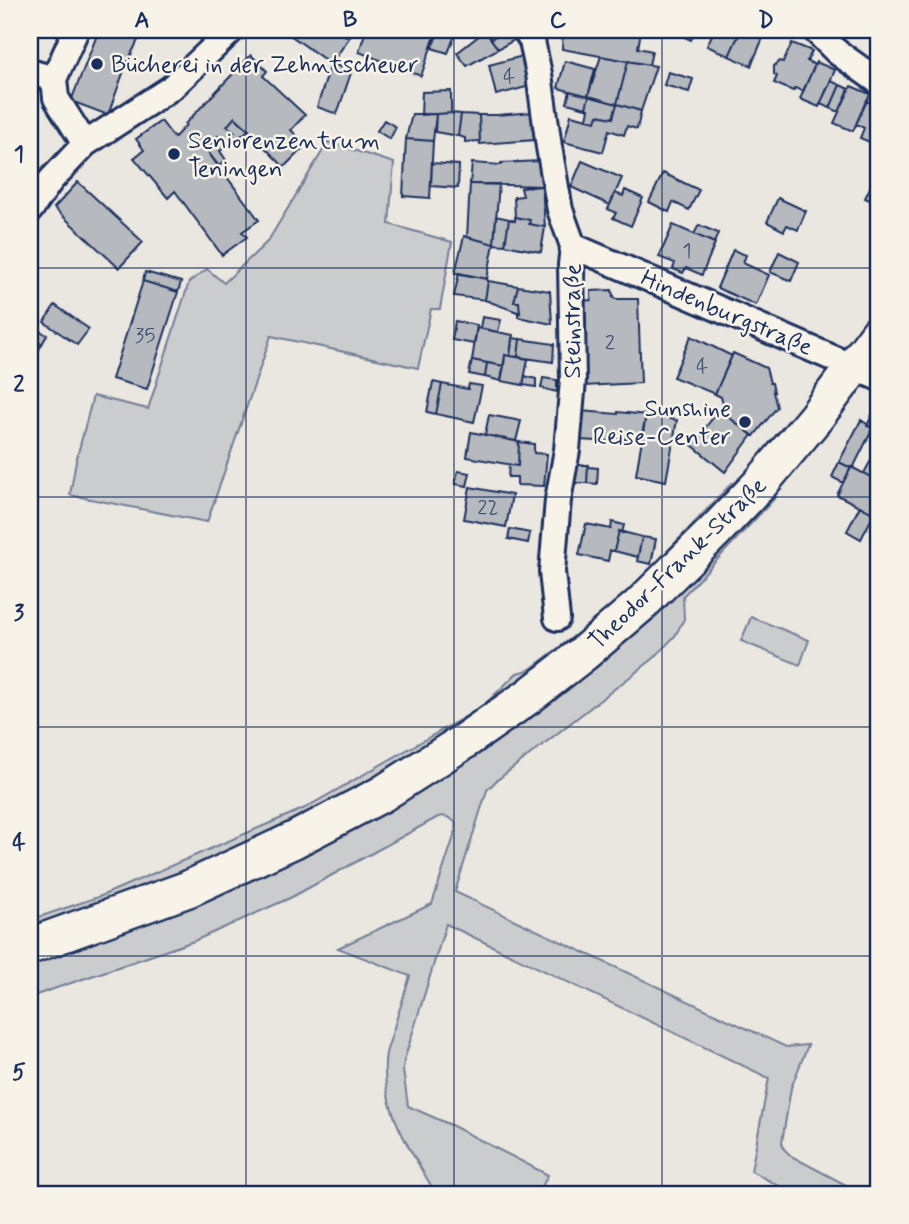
<svg xmlns="http://www.w3.org/2000/svg" width="909" height="1224" font-family="Mynerve,sans-serif">
	<style>
		.green { fill: #cbcccd; stroke: #737e96; stroke-width: 2 }
		.building { fill: #b6babf; stroke: #1b2f5e; stroke-width: 2 }
		.lines { fill: none; stroke-linecap: round; stroke-linejoin: round }
		.minor-casing { stroke: #1b2f5e; stroke-width: 30 }
		.secondary-casing { stroke: #1b2f5e; stroke-width: 40 }
		.minor { stroke: #f7f3e8; stroke-width: 24 }
		.secondary { stroke: #f7f3e8; stroke-width: 35 }
		.grid { fill: none; stroke: #1b2f5e; stroke-width: 2; stroke-opacity: 0.55 }
		.poi-dot { fill: #1b2f5e; stroke: #f7f3e8; stroke-width: 2.5 }
		.labels { text-anchor: middle; stroke-width: 5; stroke-linejoin: round; paint-order: stroke }
		.number-label { font-size: 21px; fill: #425276 }
		.poi-label { font-size: 24px; fill: #1b2f5e; stroke: #f7f3e8; text-anchor: start }
		.street-label { font-size: 24px; fill: #1b2f5e; stroke: #f7f3e8 }
		.neatline { fill: none; stroke: #1b2f5e; stroke-width: 2.5 }
		.grid-label { font-size: 23px; text-anchor: middle; font-weight: bold; fill: #1b2f5e }
	</style>
	<rect width="100%" height="100%" fill="#eae7e0"/>
	<filter id="ink" filterUnits="userSpaceOnUse"><feTurbulence type="fractalNoise" baseFrequency=".0143" numOctaves="2"/><feDisplacementMap in="SourceGraphic" scale="14" xChannelSelector="R" yChannelSelector="G"/><feConvolveMatrix kernelMatrix="1 2 1 2 8 2 1 2 1" color-interpolation-filters="sRGB"/></filter>
	<g filter="url(#ink)">
		<!-- green -->
		<path class="green" d="M328,142L394,163L389,224L452,242L440,309H431L418,368L271,336L207,522L70,495L76,461L93,396L148,409L189,282L207,269L224,283L268,241Z
			M732,483L776,497L683,596L684,619L675,636L653,659L496,781L487,790L455,892L786,1047L808,1045L791,1088L782,1142L784,1149L791,1156L863,1194H794L751,1171L769,1078L446,924L404,1061L403,1070L408,1106L453,1126L548,1175L538,1194H436C411,1151 378,1105 386,1053L410,976L338,948L432,904L456,830L455,822C449,817 445,815 438,817L292,897L194,941L30,997V920L101,896L305,808L482,707L517,673L529,670L618,603Z
			M751,617L809,640L800,665L741,641Z"/>
		<!-- building -->
		<path class="building" d="M99,30H127L140,36L126,65L108,115L71,101Z
			M283,30H337L349,38L331,64Z
			M337,30H355L349,38Z
			M366,30H437L421,76L359,52Z
			M439,30H457L448,53L432,48Z
			M485,30H504L491,39Z
			M504,30H512L518,38L498,49L491,39Z
			M563,30H634L641,31L638,48L652,51L649,65L562,49Z
			M669,30H696L691,40Z
			M714,30H741L729,56L707,46Z
			M741,30H763L766,31L751,66L729,56Z
			M485,31L498,49L467,66L457,53Z
			M792,43L812,51L807,61L815,65L803,91L795,88L793,91L774,83L777,76L774,74V66L780,61L783,62Z
			M251,55L267,71L263,76L305,115L291,130L306,145L284,167L235,117L227,126L235,132L224,143L218,136L206,149L259,220L242,232L247,237L222,255L175,191L168,198L134,158L144,150L136,139L161,121L174,138L186,125L185,124Z
			M523,56L530,86L496,95L489,65Z
			M601,56L628,61L617,104L588,96Z
			M565,61L595,69L588,96L558,88Z
			M628,61L656,66L641,111L617,104Z
			M816,62L835,70L819,107L800,99Z
			M331,64L352,70L337,114L317,107Z
			M668,72L693,79L689,92L664,85Z
			M831,81L840,85L830,108L820,104Z
			M840,85L849,89L839,112L830,108Z
			M851,86L870,94L853,131L834,123Z
			M451,91V113L421,115L422,92Z
			M570,91L589,96L586,108L567,103Z
			M589,96L617,104L613,118L598,115L596,121L587,119L589,109L586,108Z
			M866,101L874,104L876,101L879,102V146L860,138L864,128L856,124Z
			M617,104L641,111L637,129L627,126L624,135L609,130L603,152L564,142L571,115L596,121L598,115L613,118Z
			M533,112L535,140L480,144L479,115H497Z
			M451,113L461,114L458,136L435,132L436,114Z
			M412,114H436L433,141L406,139Z
			M461,114L479,115L480,141L465,142V138L458,136Z
			M235,117L249,130L220,151L226,160L218,166L206,149L218,136L224,143L235,132L227,126Z
			M384,120L396,127L390,139L377,131Z
			M406,139L433,141L430,198L403,196Z
			M540,161L542,186L470,184L472,163L501,165V163Z
			M582,161L622,178L610,205L571,187Z
			M432,163L459,165L458,188L431,186Z
			M663,173L699,190L689,210L673,202L669,212L649,202Z
			M874,179L879,181V204L865,198Z
			M78,182L143,242L119,268L54,208Z
			M470,184H499L494,244L467,237Z
			M542,186L545,227L529,224L530,220L515,217L514,197L523,196L521,188Z
			M625,190L643,198L631,226L613,218L616,213L608,209L615,193L623,196Z
			M778,198L806,211L798,230L787,225L784,231L767,222Z
			M496,216L509,219L505,245L494,244Z
			M515,217L530,220L529,224L545,227L541,252L505,245L509,219L515,221Z
			M673,225L715,243L702,275L686,268L683,273L673,269L675,263L659,257Z
			M699,225L718,233L714,243L694,234Z
			M464,236L494,244L487,279L455,273Z
			M733,250L746,255L743,263L769,275L756,305L717,288Z
			M779,252L799,262L791,281L770,272Z
			M145,272L181,282L178,292L143,281Z
			M459,273L487,279L488,281L485,300L454,296Z
			M143,281L178,292L147,389L112,379Z
			M488,281L518,286L514,302H519L520,313L485,300Z
			M518,286L550,291L552,324L518,317V312L520,313L519,302H514Z
			M612,290L613,297L614,296L615,299H638L641,383L583,386L579,301L591,300V291Z
			M55,305L89,329L77,345L44,322Z
			M482,317L501,320L498,332L480,328Z
			M455,321L477,325L474,344L452,340Z
			M30,325L47,335L42,344L30,337Z
			M477,328L513,335L510,356L505,355L504,366L472,360Z
			M691,336L732,356L715,394L673,377Z
			M30,337L42,344L37,353L30,349Z
			M512,338L520,339L518,357L510,356Z
			M520,339L554,344L553,362L518,357Z
			M733,353L766,368L770,383H772L774,392H773L777,407L754,436L719,410L723,404L721,397L715,394Z
			M505,355L528,359L523,385L501,381Z
			M472,360L487,363L485,377L469,374Z
			M487,363L504,366L501,381L485,377Z
			M525,376L536,379V387L523,385Z
			M543,378L557,380V392L541,388Z
			M433,382L442,384L436,414L427,412Z
			M442,384L468,389L469,384L482,386L474,422L436,414Z
			M879,400V435L871,431L873,428L867,426Z
			M719,410L752,435L725,472L692,445Z
			M579,411L618,414V412L646,415L641,439H617V442L578,440Z
			M489,415L521,421L516,441L485,435Z
			M646,415L677,420L666,481L636,475Z
			M861,420L873,428L853,468H851L839,462Z
			M471,432L519,442L518,466L467,457Z
			M519,442L534,444V453L547,454L544,486L517,485V477H508L509,465L518,466Z
			M875,453L879,456V471L875,479L864,473Z
			M839,462L851,468L843,483L832,477Z
			M574,465H588L587,483H573Z
			M588,467L598,468L597,484L587,483Z
			M851,467L879,481V516L837,495Z
			M458,471L470,473L467,486L455,484Z
			M470,487L512,495L506,527L464,519Z
			M860,506L874,514L861,539L847,531Z
			M612,522L624,525L622,533L619,531L614,551H610L608,561L579,555L586,524L611,529Z
			M510,529L530,533L528,543L508,539Z
			M619,531L642,537L638,557L614,551Z
			M642,537L656,539L651,564L637,561Z"/>
		<g class="lines">
			<!-- minor casing -->
			<g class="minor-casing">
				<path id="minor" d="M76,30L54,79L56,98L85,144
					M525,30L532,41L539,74L549,147L560,210L573,246L571,265L573,380L567,450L558,500L552,572L557,618
					M815,30L837,52L879,82
					M30,72L54,79
					M30,210L51,180L85,144L171,88L232,30
					M573,246L879,378"/>
			</g>
			<!-- secondary casing -->
			<g class="secondary-casing">
				<path id="secondary" d="M30,946L188,889L294,840L382,794L463,742L529,696L584,653L639,606L717,529L760,484L816,417L879,333"/>
			</g>
			<!-- minor -->
			<use href="#minor" class="minor"/>
			<!-- secondary -->
			<use href="#secondary" class="secondary"/>
		</g>
	</g>
	<!-- grid -->
	<path class="grid" d="M246,30V1194M454,30V1194M662,30V1194M30,268H879M30,497H879M30,727H879M30,956H879"/>
	<!-- markers -->
	<g class="poi-dot">
		<circle cx="97" cy="64" r="7"/>
		<circle cx="174" cy="154" r="7"/>
		<circle cx="745" cy="422" r="7"/>
	</g>
	<g class="labels">
		<!-- number labels -->
		<g class="number-label">
			<text x="509" y="83">4</text>
			<text x="687" y="257">1</text>
			<text x="145" y="342">35</text>
			<text x="610" y="349">2</text>
			<text x="702" y="373">4</text>
			<text x="488" y="514">22</text>
		</g>
		<!-- poi labels -->
		<g class="poi-label">
			<text x="111" y="72">Bücherei in der Zehntscheuer</text>
			<text x="188" y="148">Seniorenzentrum<tspan x="188" dy="28">Teningen</tspan></text>
			<text x="731" y="416" text-anchor="end">Sunshine<tspan x="731" dy="28">Reise-Center</tspan></text>
		</g>
		<!-- street labels -->
		<g class="street-label">
			<text transform="translate(727 312) rotate(23)" y="8">Hindenburgstraße</text>
			<text transform="translate(572 321) rotate(-90)" y="8">Steinstraße</text>
			<text transform="translate(677 563) rotate(-44)" y="8">Theodor-Frank-Straße</text>
		</g>
	</g>
	<!-- margin -->
	<rect width="909" height="1224" fill="none" stroke="#f7f3e8" stroke-width="77"/>
	<rect x="38" y="38" width="832" height="1148" class="neatline"/>
	<g class="grid-label">
		<text x="142" y="27">A</text>
		<text x="350" y="27">B</text>
		<text x="558" y="27">C</text>
		<text x="766" y="27">D</text>
		<text x="19" y="161">1</text>
		<text x="19" y="391">2</text>
		<text x="19" y="620">3</text>
		<text x="19" y="849">4</text>
		<text x="19" y="1079">5</text>
	</g>
</svg>
